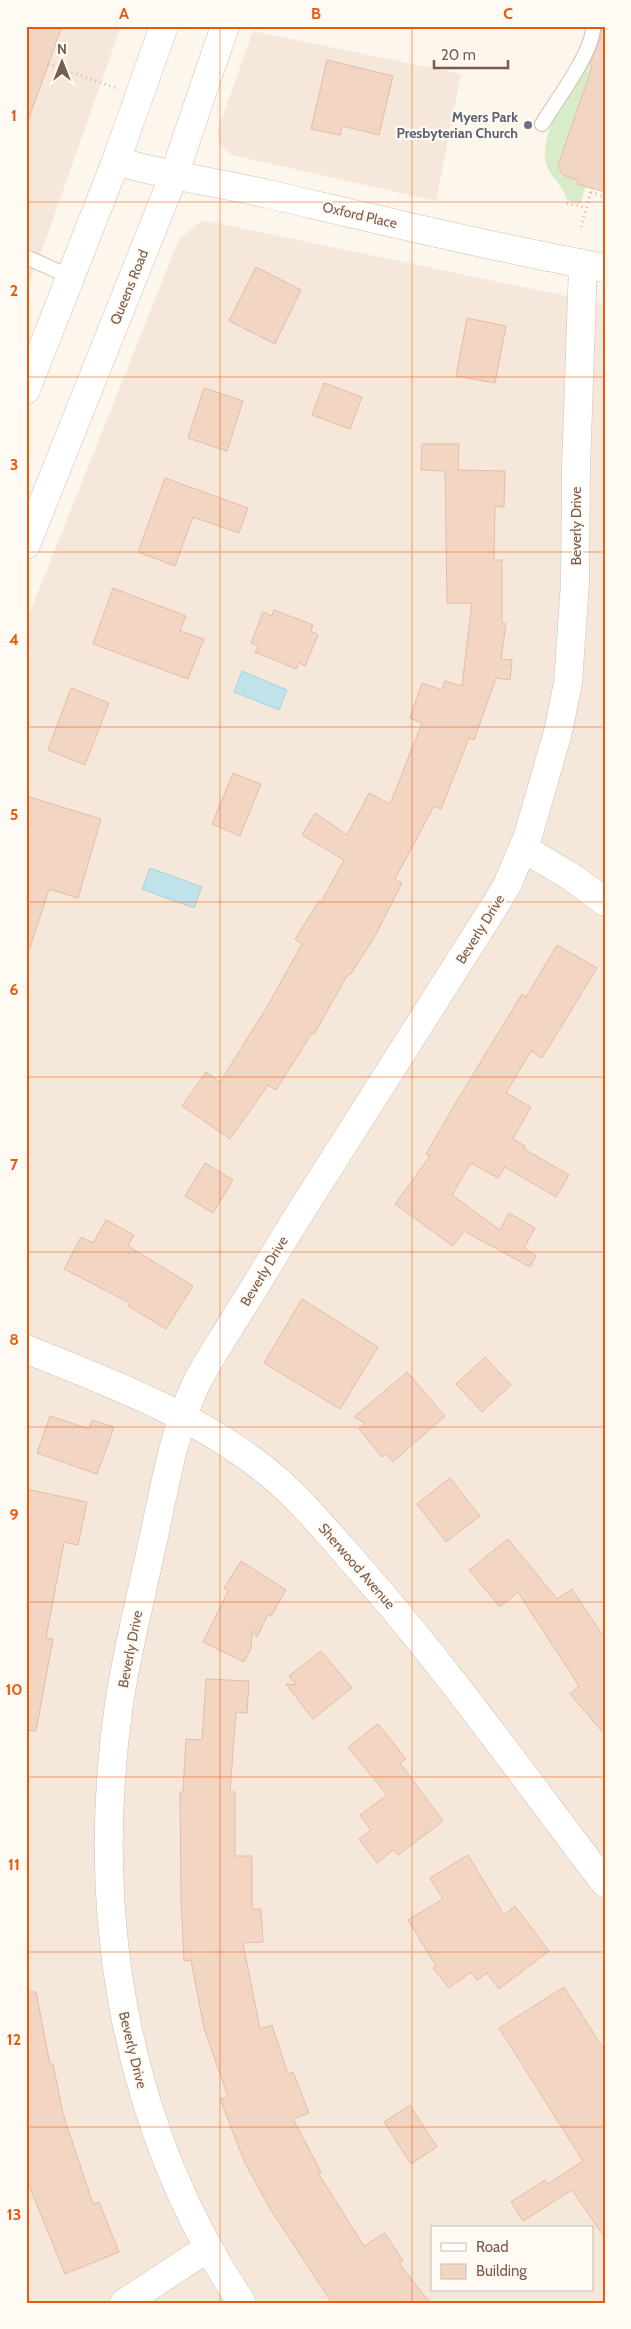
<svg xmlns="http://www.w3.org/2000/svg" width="631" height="2329" font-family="Cabin,sans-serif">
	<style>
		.residential { fill: #f5e8da; fill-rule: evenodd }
		.green { fill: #d8ecc9 }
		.water { fill: #bfe3e8; stroke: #a5d3da }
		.building { fill: #f3d5c3; stroke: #e6bba3 }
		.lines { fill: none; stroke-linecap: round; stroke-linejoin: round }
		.lane-casing { stroke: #d1beb0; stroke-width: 16 }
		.street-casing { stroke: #d1beb0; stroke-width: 29 }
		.secondary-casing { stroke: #d6c0b0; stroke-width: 29 }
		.path { stroke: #d9b8a5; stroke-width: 3; stroke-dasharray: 1 4; stroke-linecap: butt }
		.lane { stroke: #fff; stroke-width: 14 }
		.street { stroke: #fff; stroke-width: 28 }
		.secondary { stroke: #fff; stroke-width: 28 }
		.grid { fill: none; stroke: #e8590c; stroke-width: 1; stroke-opacity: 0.55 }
		.worship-dot { fill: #6b7280; stroke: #fffaf3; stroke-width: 2 }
		.labels { text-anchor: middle; stroke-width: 4.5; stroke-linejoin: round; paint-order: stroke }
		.worship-label { font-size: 14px; font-weight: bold; fill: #5b616d; stroke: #fffaf3; text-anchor: end }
		.street-label { font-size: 14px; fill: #7a5c4d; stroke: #fffaf3 }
		.neatline { fill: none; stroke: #e8590c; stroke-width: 2 }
		.grid-label { font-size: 16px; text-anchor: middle; font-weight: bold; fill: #e8590c }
	</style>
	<rect width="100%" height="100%" fill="#fdf6ec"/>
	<!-- residential -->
	<path class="residential" d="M26,26H121L45,242L26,290Z
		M253,31L461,74L436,201L232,155L220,146L217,132Z
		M202,220L605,304V2303H26V622L179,239ZM432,2228H592V2290H432Z"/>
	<!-- green -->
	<path class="green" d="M589,61L597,64L589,75L558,166L563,175L578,180L586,186L580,204L567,200C564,186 550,177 546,164C538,134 572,83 589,61Z"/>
	<!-- water -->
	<path class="water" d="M242,671L287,690L279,710L234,692Z
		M150,868L202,887L194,908L142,889Z"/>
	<!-- building -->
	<path class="building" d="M26,26H62L29,118H26Z
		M602,26H605V192L577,184L578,180L563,175L558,166L592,67L590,63L600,39Z
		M327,60L393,76L379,135L342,126L340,135L311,129Z
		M256,267L301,290L275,344L229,321Z
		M467,318L506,326L495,383L456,376Z
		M324,383L362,397L350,429L312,415Z
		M204,388L243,401L227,451L188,438Z
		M422,444H459L458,470L505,471L504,507L495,506L494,560H502V623L506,624L501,659L512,660L510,680L496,678L474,740L469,738L441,809L434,806L395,879L402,883L375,936L350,975L348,974L314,1034L312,1033L276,1090L268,1085L230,1139L182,1106L206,1072L220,1082L267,1007L302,944L295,939L319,901L321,902L344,860L302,835L315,813L347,835L369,793L390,804L422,723L410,718L422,683L442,690L445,681L462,686L472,603H447L445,471L421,470Z
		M165,478L248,508L239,533L193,517L175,566L138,552Z
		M113,588L186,616L180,631L204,639L188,679L93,644Z
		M274,610L313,625L311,631L318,635L305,666L299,663L296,669L255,652L258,646L251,643L263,612L272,616Z
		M71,688L109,703L85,765L48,750Z
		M233,773L261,784L240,836L212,824Z
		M26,796L101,819L78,898L49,889L30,948L26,947Z
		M557,945L597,968L542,1058L531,1051L506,1093L531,1107L513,1139L525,1146L524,1149L569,1175L556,1197L505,1167L498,1178L471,1163L452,1195L500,1230L509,1213L535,1228L524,1248L536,1256L530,1267L464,1231L453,1246L395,1204L430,1156L426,1154L452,1109L522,994L526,997Z
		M205,1163L233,1180L213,1213L185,1196Z
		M106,1220L134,1235L128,1246L193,1286L166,1329L128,1306L130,1303L64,1269L81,1237L93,1243Z
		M302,1299L378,1347L340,1409L264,1363Z
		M485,1357L511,1385L482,1412L456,1384Z
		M407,1372L445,1416L393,1462L386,1454L382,1457L359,1429L365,1423L354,1417Z
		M50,1416L89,1429L92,1420L114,1427L97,1474L37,1453Z
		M450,1478L480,1516L446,1542L417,1504Z
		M26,1489L87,1502L78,1545L64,1542L46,1638L53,1639L36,1731L26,1730Z
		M508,1539L557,1599L572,1589L605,1639V1735L570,1694L579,1686L518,1592L500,1607L469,1570Z
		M241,1561L286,1590L271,1616L268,1614L257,1637L252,1631L251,1649L244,1662L203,1642L228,1591L224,1588Z
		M321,1651L352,1688L313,1719L286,1684L296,1685L289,1676Z
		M206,1679L249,1681L247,1713L236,1712L230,1792H235V1856H252V1909H261L263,1942L243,1943L260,2029L272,2025L288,2074L293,2072L309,2113L293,2119L321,2172L318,2173L364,2246L385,2233L403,2261L399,2263L430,2303H332L269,2207L245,2163L220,2099L228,2097L204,2028L191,1960L184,1961L181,1898L180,1792H183L186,1739L202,1740Z
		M378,1724L406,1759L400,1763L443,1821L398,1855L393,1850L377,1863L359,1839L371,1830L360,1815L387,1795L348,1747Z
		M468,1855L504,1915L515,1906L549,1951L499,1989L487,1973L477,1980L471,1972L449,1988L433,1968L436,1966L408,1920L443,1899L430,1878Z
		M564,1987L605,2051V2238L572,2190L523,2221L511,2202L545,2180L548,2184L583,2161L499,2028Z
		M26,1992H36L50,2064H53L63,2114L93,2204L99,2202L119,2252L65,2274L26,2178Z
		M410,2105L437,2147L411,2164L384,2122Z"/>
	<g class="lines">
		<!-- lane casing -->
		<g class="lane-casing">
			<path id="lane" d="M542,124C556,101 594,51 593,26
				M26,257L71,277"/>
		</g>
		<!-- street casing -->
		<g class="street-casing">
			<path id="street" d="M116,161C166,176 217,182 268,194C380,220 492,247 605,268
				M523,848L573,878L605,902
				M26,1349C107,1382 190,1412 260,1466C297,1494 328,1533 359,1568C447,1668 524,1777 605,1883
				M124,2303L208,2248
				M242,2303C124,2126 89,1913 119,1704C126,1657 138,1610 148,1563C162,1504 170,1441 195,1386C206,1363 221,1342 234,1320C256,1286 276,1251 298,1216C363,1113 428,1010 494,907L507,885L528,836L558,732L568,683L575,583L576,469L583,264"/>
		</g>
		<!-- secondary casing -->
		<g class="secondary-casing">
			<path id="secondary" d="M26,390L116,161L164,26
				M26,545L174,175L225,26"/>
		</g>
		<!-- path -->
		<path class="path" d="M48,64L116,88
			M591,192L605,197
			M567,203L586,208
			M581,227L592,188"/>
		<!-- lane -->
		<use href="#lane" class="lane"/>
		<!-- street -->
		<use href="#street" class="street"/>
		<!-- secondary -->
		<use href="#secondary" class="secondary"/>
	</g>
	<!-- grid -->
	<path class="grid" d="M220,26V2303M412,26V2303M26,202H605M26,377H605M26,552H605M26,727H605M26,902H605M26,1077H605M26,1252H605M26,1427H605M26,1602H605M26,1777H605M26,1952H605M26,2127H605"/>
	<!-- markers -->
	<circle class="worship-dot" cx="528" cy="125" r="5"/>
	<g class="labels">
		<!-- worship labels -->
		<g class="worship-label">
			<text x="518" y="122">Myers Park<tspan x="518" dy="16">Presbyterian Church</tspan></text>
		</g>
		<!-- street labels -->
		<g class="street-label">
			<text transform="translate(360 215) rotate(13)" y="5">Oxford Place</text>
			<text transform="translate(129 287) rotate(-68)" y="5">Queens Road</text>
			<text transform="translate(576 526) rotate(-90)" y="5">Beverly Drive</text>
			<text transform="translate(480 929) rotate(-58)" y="5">Beverly Drive</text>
			<text transform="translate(264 1271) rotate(-59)" y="5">Beverly Drive</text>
			<text transform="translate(357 1566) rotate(49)" y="5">Sherwood Avenue</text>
			<text transform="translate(130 1649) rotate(-79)" y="5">Beverly Drive</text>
			<text transform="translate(133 2050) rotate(76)" y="5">Beverly Drive</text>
		</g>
	</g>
	<!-- border -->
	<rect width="631" height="2329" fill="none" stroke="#fffaf3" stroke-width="55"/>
	<!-- legend -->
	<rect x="431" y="2226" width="162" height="65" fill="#fffaf3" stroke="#cabbb1"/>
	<rect x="441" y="2243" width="25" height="8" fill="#ffffff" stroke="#cabbb1"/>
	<text x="476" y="2252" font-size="15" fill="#7a5c4d">Road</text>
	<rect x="441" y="2264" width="25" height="15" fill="#f3d5c3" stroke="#cabbb1"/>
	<text x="476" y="2276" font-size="15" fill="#7a5c4d">Building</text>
	<!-- north arrow -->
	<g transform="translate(62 62)" stroke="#fffaf3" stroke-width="4" paint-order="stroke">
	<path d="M0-4L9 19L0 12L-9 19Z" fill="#7a5c4d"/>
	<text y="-8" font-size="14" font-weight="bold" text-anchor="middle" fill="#7a5c4d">N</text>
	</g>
	<!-- scale -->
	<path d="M434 60v8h74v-8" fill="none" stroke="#7a5c4d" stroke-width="2.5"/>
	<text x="441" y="60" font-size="15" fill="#7a5c4d" stroke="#fffaf3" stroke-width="4" paint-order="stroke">20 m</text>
	<rect x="28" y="28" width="576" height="2274" class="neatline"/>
	<g class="grid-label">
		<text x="124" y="19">A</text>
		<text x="316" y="19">B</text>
		<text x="508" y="19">C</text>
		<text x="14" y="121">1</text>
		<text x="14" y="296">2</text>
		<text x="14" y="470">3</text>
		<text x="14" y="645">4</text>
		<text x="14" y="820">5</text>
		<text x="14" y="995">6</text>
		<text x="14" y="1170">7</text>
		<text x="14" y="1345">8</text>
		<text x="14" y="1520">9</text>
		<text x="14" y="1695">10</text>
		<text x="14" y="1870">11</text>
		<text x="14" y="2045">12</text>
		<text x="14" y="2220">13</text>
	</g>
</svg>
